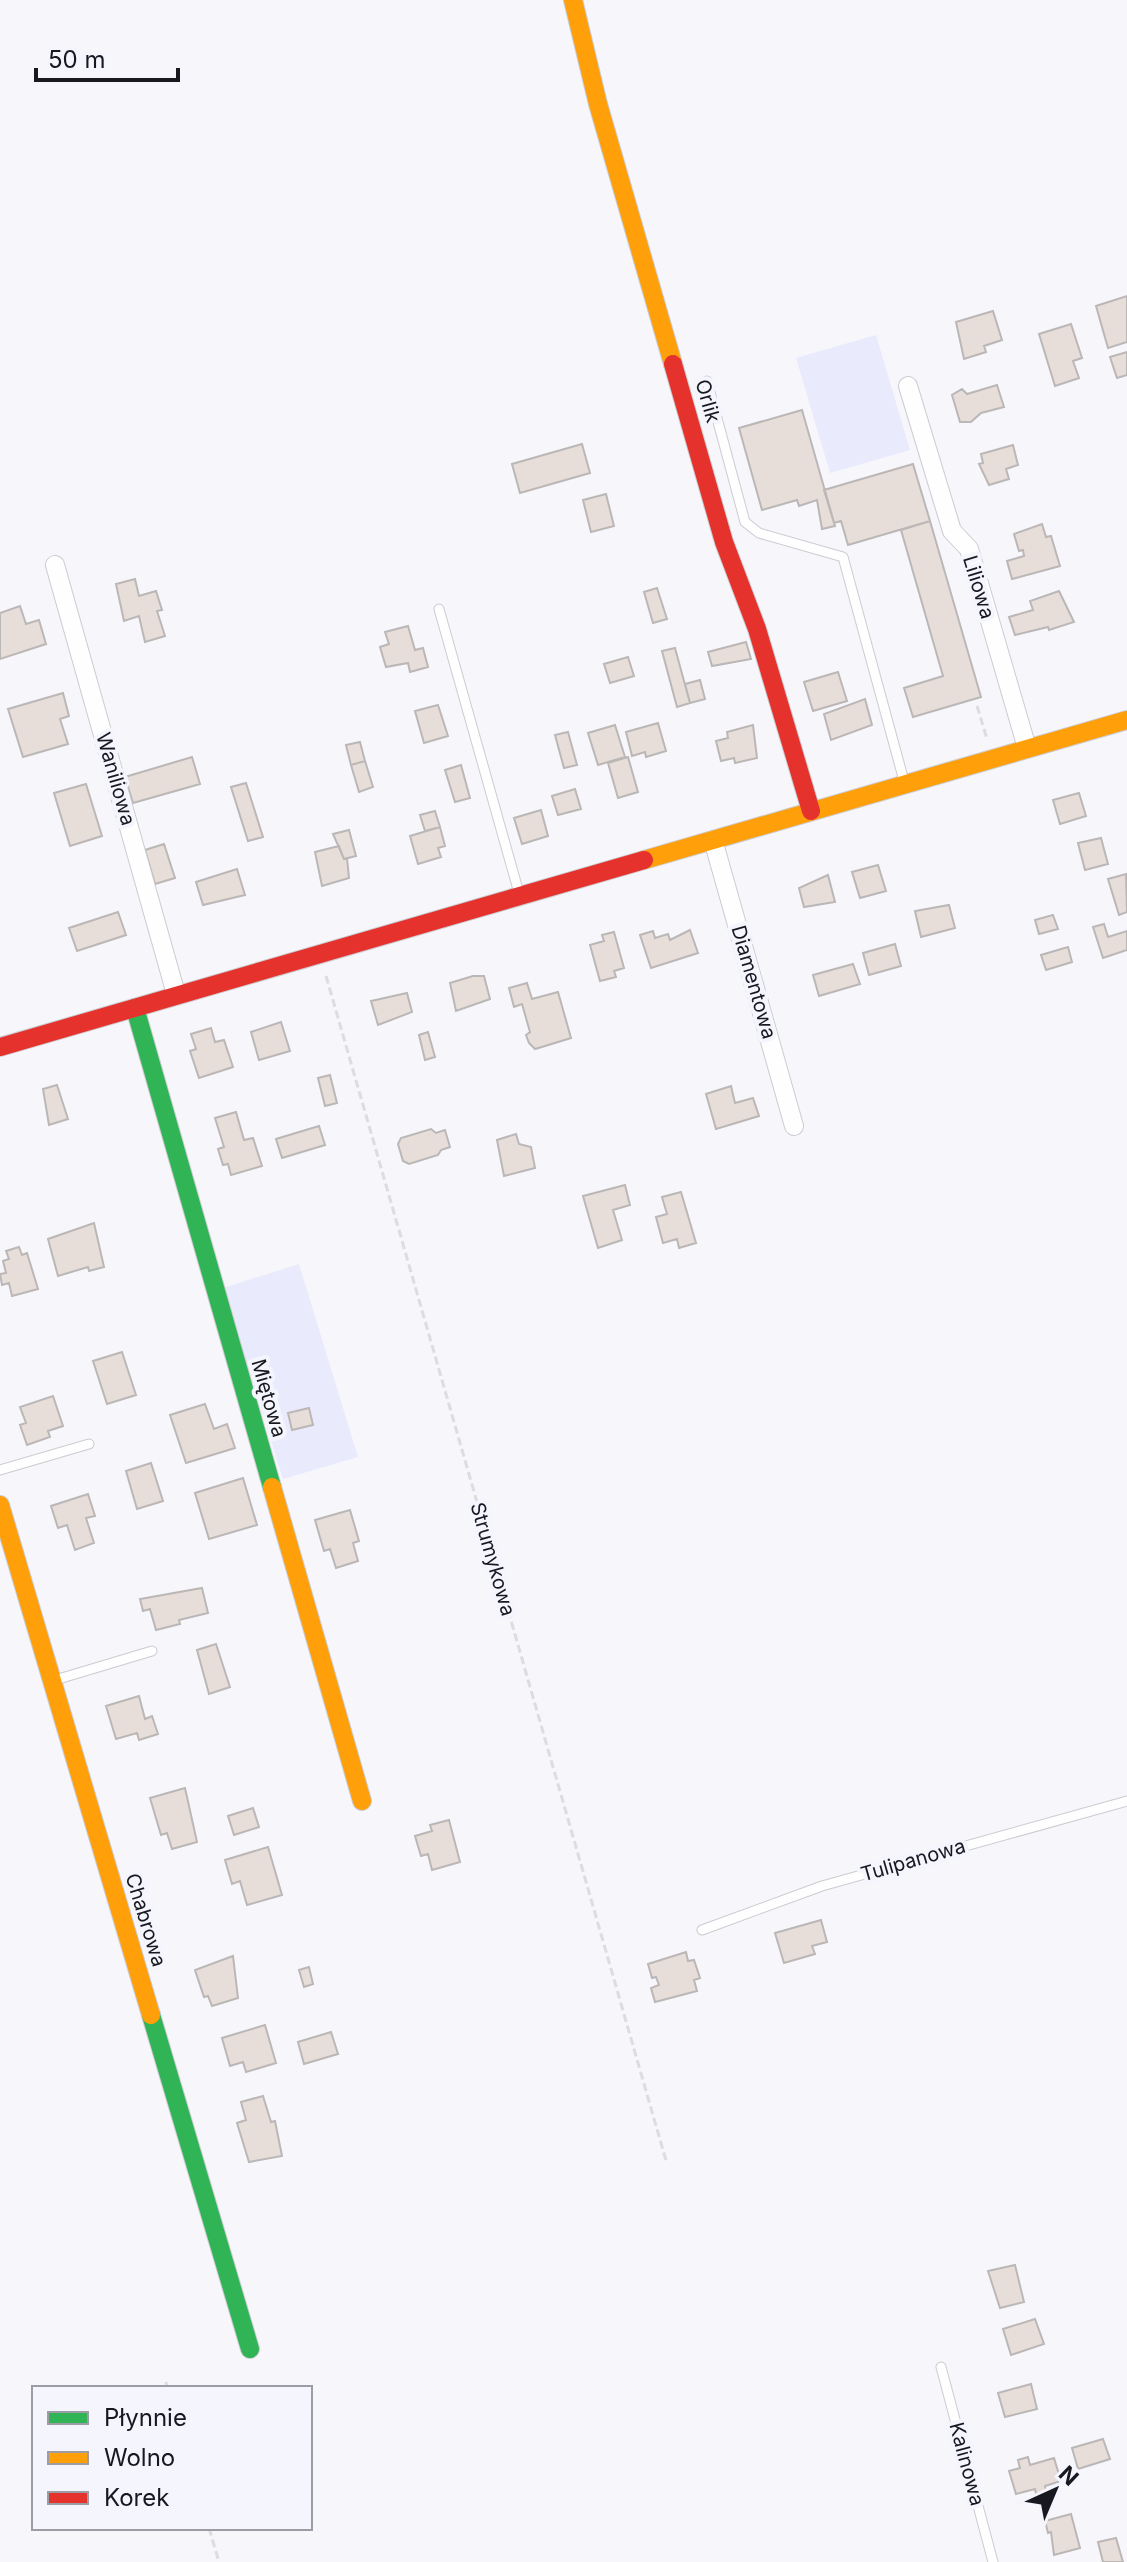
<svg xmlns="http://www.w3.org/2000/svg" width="1127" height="2562" font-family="Inter,sans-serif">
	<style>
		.green { fill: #e9eafc }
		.building { fill: #e8ded9; stroke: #bbb7b7; stroke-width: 2 }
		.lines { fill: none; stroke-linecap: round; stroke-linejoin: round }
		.lane-casing { stroke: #cbccd1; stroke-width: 11 }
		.street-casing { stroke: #cbccd1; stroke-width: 20 }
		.fast-casing { stroke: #cbccd1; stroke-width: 20 }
		.slow-casing { stroke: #cbccd1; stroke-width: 20 }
		.jam-casing { stroke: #cbccd1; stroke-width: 20 }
		.path { stroke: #dddddf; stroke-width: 3; stroke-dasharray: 8 4; stroke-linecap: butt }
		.lane { stroke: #fefefe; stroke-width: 9 }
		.street { stroke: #fefefe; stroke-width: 18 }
		.fast { stroke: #30b455; stroke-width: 18 }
		.slow { stroke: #ff9f0a; stroke-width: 18 }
		.jam { stroke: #e5322d; stroke-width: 18 }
		.labels { text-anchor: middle; stroke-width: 8; stroke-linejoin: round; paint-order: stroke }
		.street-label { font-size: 20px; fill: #18181f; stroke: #f4f5fd }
	</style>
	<rect width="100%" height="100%" fill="#f6f6fb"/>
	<!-- green -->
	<path class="green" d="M876,335L910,450L830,473L796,358Z
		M299,1264L358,1457L283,1479L223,1288Z"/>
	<!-- building -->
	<path class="building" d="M1127,296V342L1108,348L1096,306Z
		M993,311L1002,340L984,346L986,352L964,359L956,322Z
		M1071,324L1082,358L1073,361L1079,378L1055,386L1039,334Z
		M1127,352V375L1117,378L1110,357Z
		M997,385L1004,407L981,413L971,422H960L952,395L962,389L967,394Z
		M802,410L835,526L822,529L817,500L799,506L797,500L762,510L739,428Z
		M582,444L590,473L520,493L512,464Z
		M1013,445L1018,465L1006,469L1009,479L989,485L979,464L983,463L981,454Z
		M913,464L930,521L848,545L841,521L834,523L824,490Z
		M606,494L614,526L591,532L583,500Z
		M930,521L981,697L913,717L904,688L943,676L901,530Z
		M1042,524L1046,537L1051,536L1060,566L1012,579L1007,561L1024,556L1023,550L1019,551L1014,534Z
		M135,579L139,596L156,591L162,610L157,611L165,636L145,642L139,616L124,621L116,584Z
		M657,588L667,619L653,623L644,592Z
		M1059,591L1074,622L1049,630L1048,627L1015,635L1009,617L1033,610L1030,601Z
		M20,606L26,624L39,620L46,644L0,659V613Z
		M408,626L415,650L423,648L428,667L410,672L408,663L386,667L380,647L389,644L385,632Z
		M746,642L751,659L712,666L708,652Z
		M675,648L690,703L677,707L662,651Z
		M628,657L634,676L610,683L604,664Z
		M838,672L847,701L813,711L804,682Z
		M700,680L705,699L690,703L685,684Z
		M63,693L69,716L60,719L68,744L23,757L8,709Z
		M865,699L872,725L831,740L824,714Z
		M438,705L448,736L424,743L415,711Z
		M658,723L666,751L646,757L645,752L632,756L626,732Z
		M615,725L625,757L598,765L588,733Z
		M753,725L757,758L735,763L734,758L721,761L716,741L728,738L727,732Z
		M568,732L577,765L564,768L555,735Z
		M360,742L365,761L351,765L346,745Z
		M192,757L200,784L133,803L125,777Z
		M628,757L638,792L618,798L608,763Z
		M365,761L373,787L359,792L351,765Z
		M461,765L470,798L455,802L445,770Z
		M246,783L263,837L248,841L231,787Z
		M86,784L102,836L70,846L54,793Z
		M575,789L581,809L558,815L552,796Z
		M1079,793L1086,816L1060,824L1053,800Z
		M541,810L548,836L522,844L514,818Z
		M435,811L440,827L425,831L420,815Z
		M440,827L445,846L438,848L441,857L418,864L410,836Z
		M349,830L356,856L344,859L333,834Z
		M1101,838L1108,864L1085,870L1078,843Z
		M164,844L175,878L155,884L145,850Z
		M339,846L344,859L347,858L349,878L322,886L315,852Z
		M878,865L886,891L860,898L852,872Z
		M237,869L245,895L203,905L196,882Z
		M1126,874L1127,912L1119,915L1108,879Z
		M828,875L835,902L804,907L799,888Z
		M949,905L955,928L921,937L915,911Z
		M118,912L126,935L77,951L69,928Z
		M1053,915L1058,929L1039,934L1035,920Z
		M1104,924L1108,937L1127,931V950L1103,958L1093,927Z
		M690,930L698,953L651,968L640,935L653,931L655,938L668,934L670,940Z
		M614,932L624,968L614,971L616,977L600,981L590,945L604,941L602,935Z
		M895,944L901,966L869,975L863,953Z
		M1068,947L1072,962L1046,970L1041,955Z
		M853,964L860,984L819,996L813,975Z
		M473,976H484L490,999L456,1011L450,983Z
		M527,983L532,999L558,992L571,1038L535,1049L529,1043L526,1035L530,1032L522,1004L514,1007L509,988Z
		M407,993L412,1012L378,1025L371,1001Z
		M281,1022L290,1051L259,1060L251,1032Z
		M211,1028L215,1042L224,1040L233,1067L199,1078L190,1051L196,1049L191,1034Z
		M428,1032L435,1057L425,1060L419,1035Z
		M330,1075L337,1103L325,1106L318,1078Z
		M57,1085L68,1119L49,1125L43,1089Z
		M731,1086L735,1103L753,1098L759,1116L716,1129L706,1094Z
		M236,1112L244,1140L253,1138L262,1166L231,1175L228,1164L223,1165L218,1149L224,1147L215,1118Z
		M319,1126L325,1145L282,1158L276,1139Z
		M431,1129L436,1133L445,1130L450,1147L441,1150L438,1155L409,1164L403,1161L398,1144L401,1138Z
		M516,1134L519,1144L531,1147L535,1168L504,1176L497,1140Z
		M625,1185L630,1205L613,1210L622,1240L598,1248L583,1196Z
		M681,1192L696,1243L679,1248L677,1239L663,1243L656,1217L667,1214L662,1197Z
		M94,1223L104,1267L89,1271L88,1267L58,1276L48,1239Z
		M19,1247L22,1255L27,1253L38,1289L12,1296L9,1283L2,1285L0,1274L6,1273L3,1261L9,1259L6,1251Z
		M122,1352L136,1395L107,1404L93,1361Z
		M53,1396L63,1426L48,1431L50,1437L27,1445L20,1425L26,1423L20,1407Z
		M205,1404L214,1429L227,1424L235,1448L186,1463L170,1415Z
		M309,1408L313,1425L292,1430L288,1413Z
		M151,1463L163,1501L137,1509L126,1471Z
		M243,1478L257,1525L209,1539L195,1493Z
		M88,1494L95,1516L86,1518L94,1543L75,1550L67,1525L58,1528L51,1506Z
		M350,1510L359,1541L353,1543L358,1561L336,1568L330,1549L324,1551L315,1520Z
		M202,1588L208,1613L179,1620L180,1624L156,1630L150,1609L143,1611L140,1599Z
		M216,1644L230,1687L209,1694L197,1650Z
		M139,1696L145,1719L152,1716L158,1734L139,1740L137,1733L116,1739L106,1706Z
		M185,1788L197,1842L172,1849L167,1833L161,1835L150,1798Z
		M253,1808L259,1827L234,1835L228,1816Z
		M449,1820L460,1862L432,1870L428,1854L421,1856L415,1836L432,1831L430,1825Z
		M268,1847L282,1895L247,1905L240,1881L232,1884L225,1860Z
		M821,1920L827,1942L812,1946L815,1954L784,1963L775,1933Z
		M686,1952L688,1961L694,1960L700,1978L694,1980L697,1991L655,2002L651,1988L659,1985L656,1977L652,1978L648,1964Z
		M233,1956L238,1998L212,2006L208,1996L204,1997L195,1970Z
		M309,1967L313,1984L304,1987L299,1970Z
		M265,2025L276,2063L246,2072L243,2062L230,2066L222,2038Z
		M331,2032L338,2054L304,2064L298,2042Z
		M263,2096L271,2122L275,2121L282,2156L249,2162L237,2123L246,2120L241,2102Z
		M1015,2265L1024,2302L1000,2308L988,2271Z
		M1035,2319L1044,2344L1011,2355L1003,2329Z
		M1031,2384L1037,2409L1005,2417L998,2393Z
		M1103,2439L1110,2459L1078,2469L1072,2448Z
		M1028,2457L1030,2465L1054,2458L1061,2481L1045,2486L1046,2491L1036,2494L1035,2489L1016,2494L1009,2471L1020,2468L1018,2460Z
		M1071,2514L1080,2548L1054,2555L1051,2532L1048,2533L1045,2521Z
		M1116,2538L1123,2562H1103L1098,2542Z"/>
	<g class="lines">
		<!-- lane casing -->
		<g class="lane-casing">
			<path id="lane" d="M707,381L745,522L759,533L843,557L904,781
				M439,609L519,893
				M0,1470L89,1444
				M55,1680L152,1651
				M702,1930L822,1886L1127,1801
				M941,2367L993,2562"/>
		</g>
		<!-- street casing -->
		<g class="street-casing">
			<path id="street" d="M908,386L952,531L969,549L1027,748
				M55,565L176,994
				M713,840L794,1126"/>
		</g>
		<!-- fast casing -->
		<g class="fast-casing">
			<path id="fast" d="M135,1008L272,1487
				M151,2015L250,2349"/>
		</g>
		<!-- slow casing -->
		<g class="slow-casing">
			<path id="slow" d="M573,0L598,104L673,364
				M644,860L1127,720
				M272,1487L362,1801
				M0,1505L151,2015"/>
		</g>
		<!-- jam casing -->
		<g class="jam-casing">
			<path id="jam" d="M673,364L724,542L757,629L811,811
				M0,1047L644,860"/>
		</g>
		<!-- path -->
		<path class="path" d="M977,706L987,739
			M326,976L667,2164
			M166,2382L167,2388
			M209,2528L219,2562"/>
		<!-- lane -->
		<use href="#lane" class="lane"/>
		<!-- street -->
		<use href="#street" class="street"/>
		<!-- fast -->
		<use href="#fast" class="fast"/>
		<!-- slow -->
		<use href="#slow" class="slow"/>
		<!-- jam -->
		<use href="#jam" class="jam"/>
	</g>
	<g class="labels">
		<!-- street labels -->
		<g class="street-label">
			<text transform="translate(708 401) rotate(74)" y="7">Orlik</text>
			<text transform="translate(979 587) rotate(73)" y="7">Liliowa</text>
			<text transform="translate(116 779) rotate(74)" y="7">Waniliowa</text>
			<text transform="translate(754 982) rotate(74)" y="7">Diamentowa</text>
			<text transform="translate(269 1398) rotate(74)" y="7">Miętowa</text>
			<text transform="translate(493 1559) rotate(74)" y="7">Strumykowa</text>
			<text transform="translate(913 1860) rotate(-16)" y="7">Tulipanowa</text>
			<text transform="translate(146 1920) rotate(73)" y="7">Chabrowa</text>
			<text transform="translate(967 2464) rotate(75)" y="7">Kalinowa</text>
		</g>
	</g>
	<!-- legend -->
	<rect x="32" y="2386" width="280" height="144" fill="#f4f5fd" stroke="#9c9da4" stroke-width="2"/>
	<rect x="48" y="2412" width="40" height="12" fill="#30b455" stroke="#9c9da4" stroke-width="2"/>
	<text x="104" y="2426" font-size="24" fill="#18181f">Płynnie</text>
	<rect x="48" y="2452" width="40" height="12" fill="#ff9f0a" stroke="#9c9da4" stroke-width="2"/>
	<text x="104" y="2466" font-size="24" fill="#18181f">Wolno</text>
	<rect x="48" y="2492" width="40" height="12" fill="#e5322d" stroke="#9c9da4" stroke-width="2"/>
	<text x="104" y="2506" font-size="24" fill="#18181f">Korek</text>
	<!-- north arrow -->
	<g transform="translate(1055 2490) rotate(44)" stroke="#f4f5fd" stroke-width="6" paint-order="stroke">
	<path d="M0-6L14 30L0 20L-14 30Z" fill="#18181f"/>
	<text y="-12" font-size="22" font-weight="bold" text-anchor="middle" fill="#18181f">N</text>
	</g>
	<!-- scale -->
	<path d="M36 68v12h142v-12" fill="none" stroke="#18181f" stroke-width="4"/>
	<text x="48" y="68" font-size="24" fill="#18181f" stroke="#f4f5fd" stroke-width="6" paint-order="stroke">50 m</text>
</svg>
